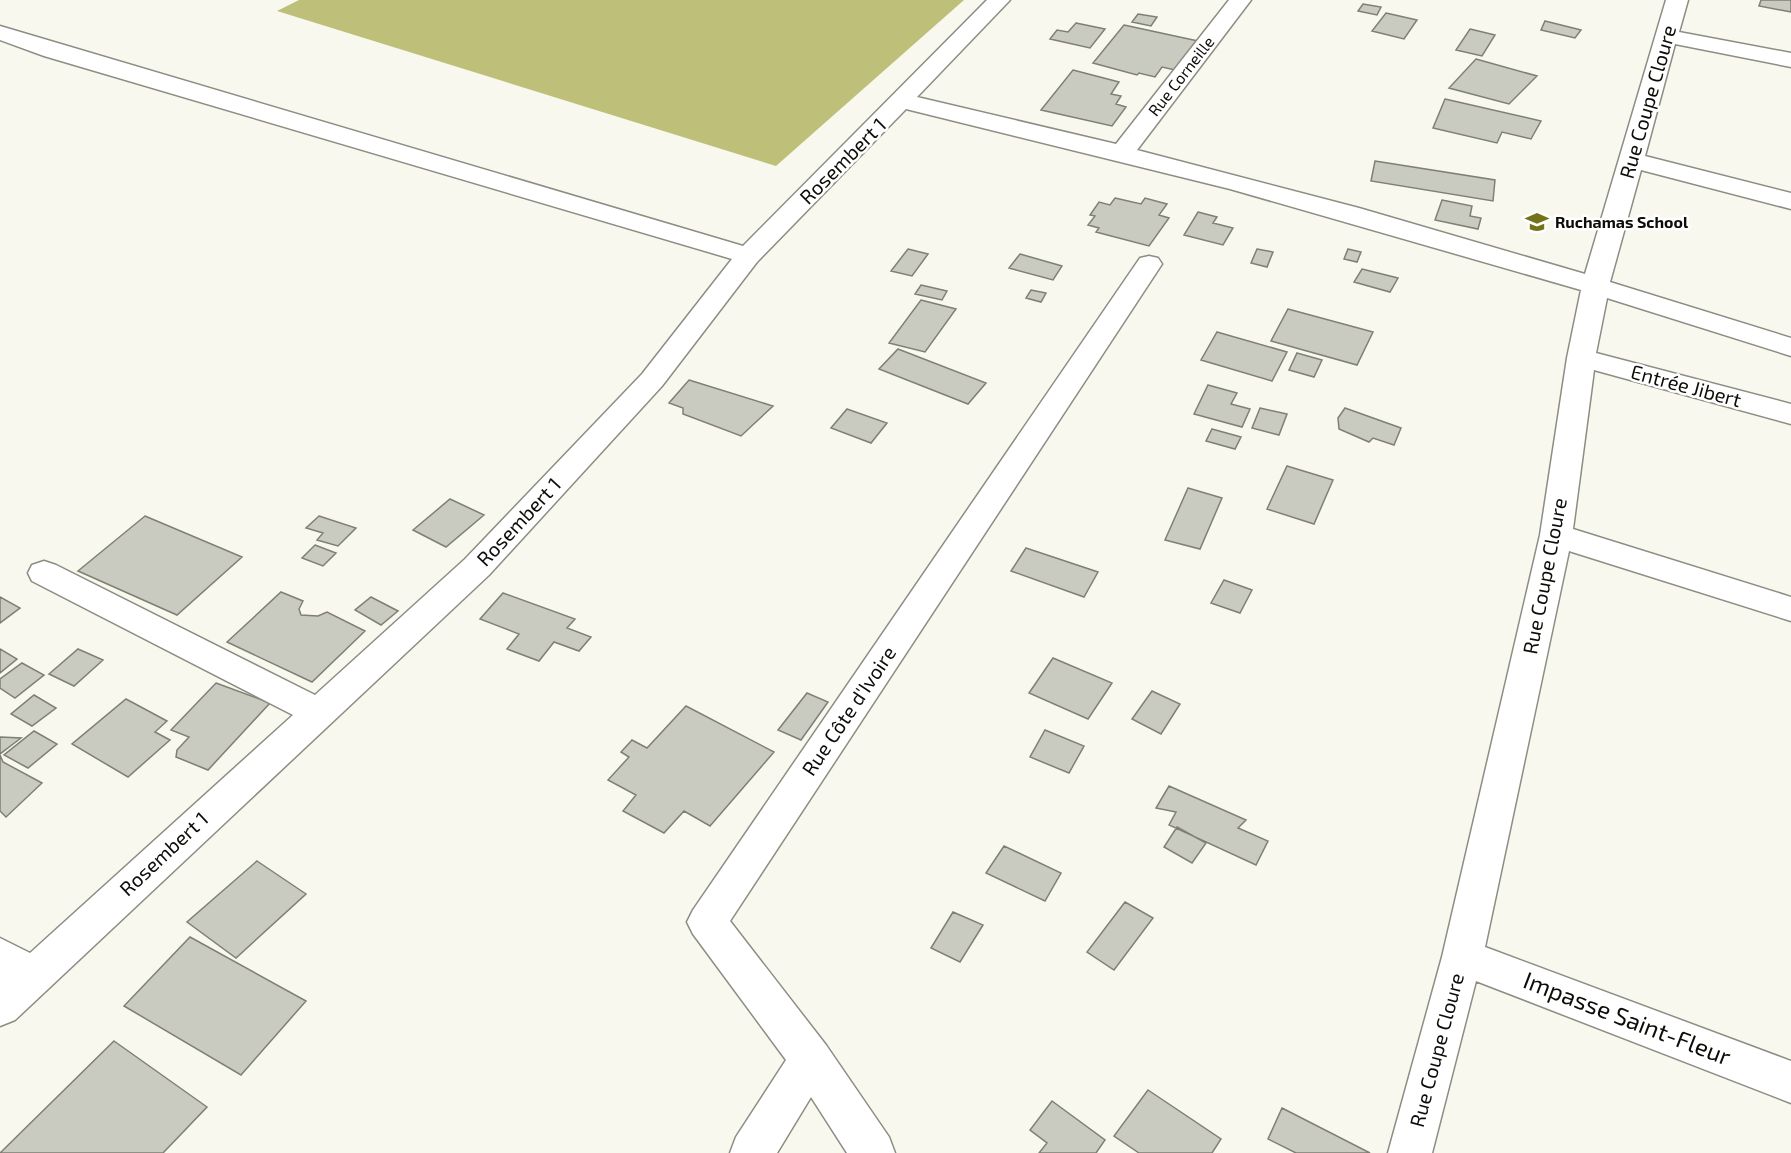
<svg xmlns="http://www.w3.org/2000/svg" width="1791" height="1153" font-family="'Exo 2',sans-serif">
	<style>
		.forest { fill: #bec07a }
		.building { fill: #cacbc0; stroke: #7f7f76; stroke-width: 1.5 }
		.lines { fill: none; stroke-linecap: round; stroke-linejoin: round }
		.minor-casing { stroke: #8d8d84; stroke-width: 3 }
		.minor { fill: #fff; fill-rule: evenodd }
		.labels { text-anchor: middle; stroke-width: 5; stroke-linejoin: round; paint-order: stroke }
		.far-street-label { font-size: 16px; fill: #0c0d09; stroke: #fff }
		.far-poi-label { font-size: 16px; font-weight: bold; fill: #0c0d09; stroke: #fff; text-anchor: start }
		.street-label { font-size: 20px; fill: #0c0d09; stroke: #fff }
		.near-street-label { font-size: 24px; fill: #0c0d09; stroke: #fff }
	</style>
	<rect width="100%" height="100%" fill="#f8f8ee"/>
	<!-- forest -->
	<path class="forest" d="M299,0H964L776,166L277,11Z"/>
	<!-- building -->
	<path class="building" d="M1761,0H1791V12L1759,6Z
		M1363,4L1381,7L1377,15L1358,11Z
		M1386,13L1417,20L1404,39L1372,31Z
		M1138,14L1157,17L1151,26L1132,22Z
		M1545,21L1581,30L1575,38L1541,30Z
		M1076,23L1105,29L1090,48L1050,39L1057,30L1068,32Z
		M1124,25L1198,41L1175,70L1162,67L1155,77L1139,73L1137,75L1093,63Z
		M1470,29L1495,35L1482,56L1456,50Z
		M1476,59L1537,76L1509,104L1449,88Z
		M1073,70L1119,82L1111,94L1121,96L1116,104L1126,107L1112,126L1041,110Z
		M1445,99L1541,121L1531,139L1502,132L1497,143L1433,128Z
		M1375,161L1495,180L1493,201L1371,181Z
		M1115,198L1141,204L1145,198L1167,204L1159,215L1169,218L1149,246L1096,232L1099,228L1088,225L1095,216L1090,215L1099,202L1110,205Z
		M1442,200L1472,206L1470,216L1481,218L1478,229L1435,220Z
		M1198,212L1217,217L1213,223L1233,228L1223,245L1184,235Z
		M908,249L928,254L912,276L891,271Z
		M1257,249L1273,252L1267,267L1251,263Z
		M1348,249L1361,252L1357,262L1344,259Z
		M1020,254L1062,266L1053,280L1009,268Z
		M1362,269L1398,278L1390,292L1354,282Z
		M921,285L947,291L942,300L915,294Z
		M1031,290L1046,293L1041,302L1026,298Z
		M921,300L956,309L925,352L889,343Z
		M1288,309L1373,332L1357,365L1271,341Z
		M1217,332L1287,352L1272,381L1201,360Z
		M898,349L986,383L968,404L879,369Z
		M1297,353L1322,360L1314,377L1289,370Z
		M689,380L773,406L741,436L683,414V408L669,403Z
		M1208,385L1237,393L1231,404L1250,409L1242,427L1194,414Z
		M1260,408L1287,414L1279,435L1252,428Z
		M1345,408L1401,428L1394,445L1373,438L1369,442L1339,429L1338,418Z
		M847,409L887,423L871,443L831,428Z
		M1212,429L1241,437L1235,449L1206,441Z
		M1287,466L1333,480L1314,524L1267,509Z
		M1188,488L1222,498L1200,549L1165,540Z
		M450,499L484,515L446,547L413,530Z
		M145,516L242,557L177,615L78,571Z
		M319,516L356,528L338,546L317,540L323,533L306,528Z
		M315,545L336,553L323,566L302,558Z
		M1026,548L1098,572L1084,597L1011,571Z
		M1224,580L1252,590L1240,613L1211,603Z
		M281,592L303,601L299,609L301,615L318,616L327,612L365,631L312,682L227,642Z
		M503,593L575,619L567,628L591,637L579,651L554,642L539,661L507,649L519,634L480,619Z
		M0,597L20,608L0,623Z
		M371,597L398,611L381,625L355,610Z
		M0,649L17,659L0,673Z
		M78,649L103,660L74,686L49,674Z
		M1053,658L1112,683L1088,719L1029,693Z
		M22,663L44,675L15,698L0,688V679Z
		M216,683L270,703L208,770L176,757L177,750L189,737L171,730Z
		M1152,691L1180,704L1161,734L1132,719Z
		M807,693L828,702L801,740L778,730Z
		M34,695L56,708L32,726L11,714Z
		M126,699L167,721L155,732L170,740L128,777L72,744Z
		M686,706L774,752L710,826L684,811L664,833L623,811L636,795L608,780L629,757L621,752L632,740L647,748Z
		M1045,730L1084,746L1069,773L1030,757Z
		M34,731L57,744L28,768L4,755Z
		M0,737L21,738L0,754Z
		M0,755L3,762L42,783L6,817L0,811Z
		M1169,786L1246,820L1238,828L1268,841L1256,865L1169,825L1176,812L1156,808Z
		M1177,827L1206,843L1192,863L1164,847Z
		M1004,846L1061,873L1045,901L986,873Z
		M257,861L306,894L236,958L187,922Z
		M1125,902L1153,918L1114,970L1087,952Z
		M953,912L983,925L960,962L931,948Z
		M190,937L306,1001L241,1075L124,1006Z
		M114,1041L207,1107L163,1153H0Z
		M1148,1090L1221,1139L1212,1153H1139L1114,1136Z
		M1052,1101L1105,1140L1096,1153H1039L1047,1143L1030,1130Z
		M1282,1108L1370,1153H1296L1268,1139Z"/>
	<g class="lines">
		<!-- minor casing -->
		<g class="minor-casing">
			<path id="minor" d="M987,0H1010L917,97L1116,144L1229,0H1251L1137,150L1359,208L1585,274L1666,0H1688L1679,32L1791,53V67L1675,44L1645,156L1791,193V209L1641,170L1610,282L1791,338V356L1607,298L1596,353L1791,404V424L1594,370L1573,529L1791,597V621L1569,551L1485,947L1791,1061V1103L1476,981L1432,1153H1388L1442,957L1540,535L1567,358L1581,290L1230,189L906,109L757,262L662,386L489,575L15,1020L0,1026V938L30,953L293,715L32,581L28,573L32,565L44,561L56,565L315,695L465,559L642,374L732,259L44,56L0,40V26L743,246Z
				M1149,256L1158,258L1162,264L730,921L826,1045L889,1137L895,1153H847L811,1097L777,1153H730L736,1137L786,1060L693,934L687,922L693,910L1140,258Z"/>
		</g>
		<!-- minor -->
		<use href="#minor" class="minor"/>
	</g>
	<!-- icons -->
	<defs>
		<g id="school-bare" transform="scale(1.8)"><path d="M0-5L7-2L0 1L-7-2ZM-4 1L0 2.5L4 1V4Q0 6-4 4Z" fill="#737319" stroke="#fff" stroke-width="2.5" paint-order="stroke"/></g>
	</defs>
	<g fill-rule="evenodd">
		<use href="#school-bare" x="1537" y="222"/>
	</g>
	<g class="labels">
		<!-- far-street labels -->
		<g class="far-street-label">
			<text transform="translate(1181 76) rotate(-52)" y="6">Rue Corneille</text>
		</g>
		<!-- far-poi labels -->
		<g class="far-poi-label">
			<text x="1555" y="228">Ruchamas School</text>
		</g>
		<!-- street labels -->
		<g class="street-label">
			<text transform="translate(1648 102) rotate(-74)" y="7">Rue Coupe Cloure</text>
			<text transform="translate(843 161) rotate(-45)" y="7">Rosembert 1</text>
			<text transform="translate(1686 386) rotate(15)" y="7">Entrée Jibert</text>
			<text transform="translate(519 522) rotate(-47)" y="7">Rosembert 1</text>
			<text transform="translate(1545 576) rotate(-79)" y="7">Rue Coupe Cloure</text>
			<text transform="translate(849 711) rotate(-56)" y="7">Rue Côte d'Ivoire</text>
			<text transform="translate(164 854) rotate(-43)" y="7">Rosembert 1</text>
			<text transform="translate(1437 1050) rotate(-75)" y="7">Rue Coupe Cloure</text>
		</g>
		<!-- near-street labels -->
		<g class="near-street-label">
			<text transform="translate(1627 1019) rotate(21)" y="8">Impasse Saint-Fleur</text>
		</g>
	</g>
</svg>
